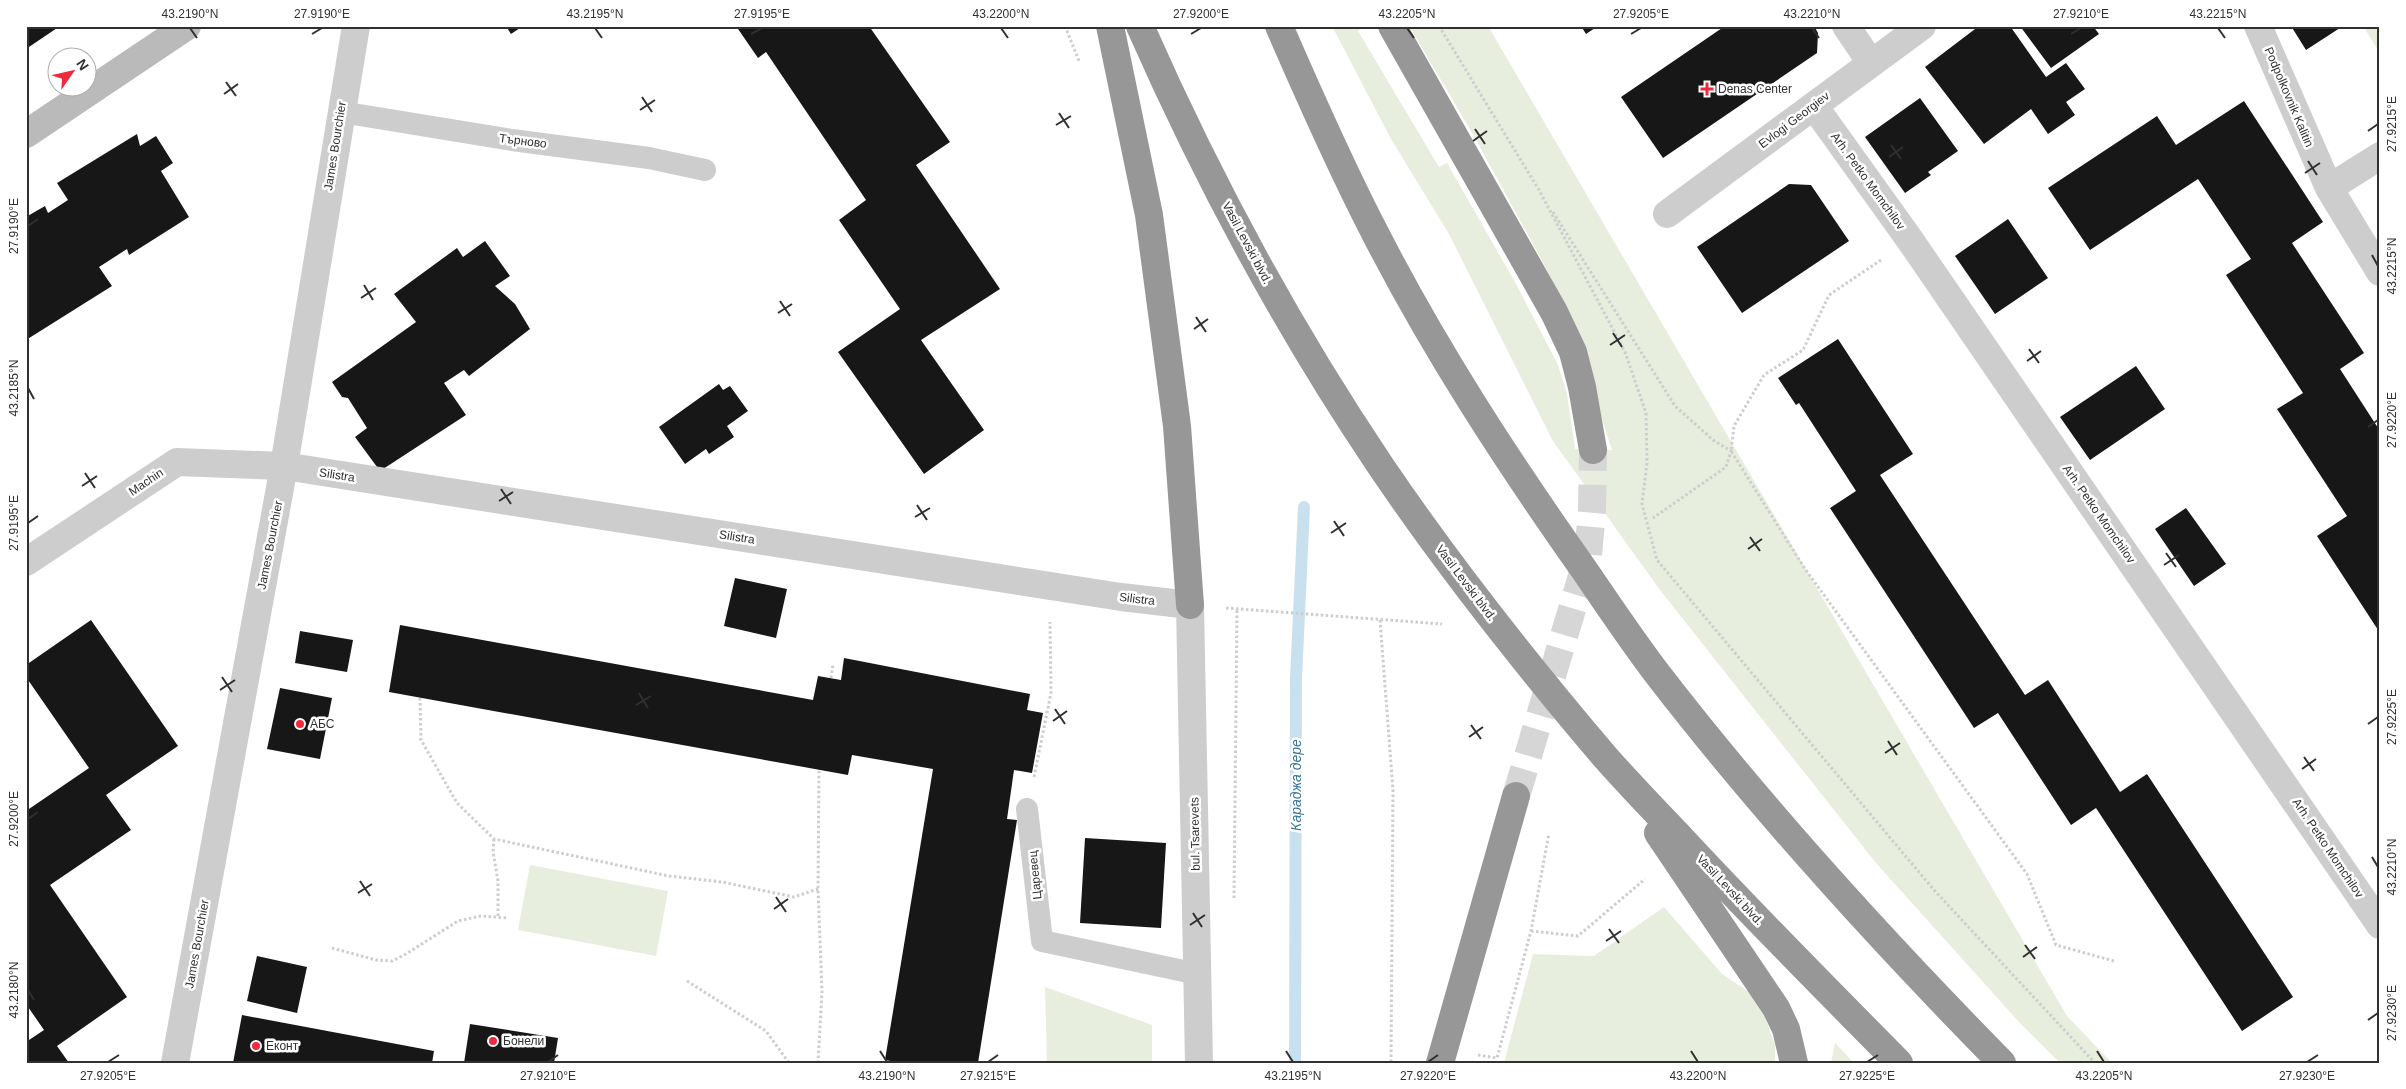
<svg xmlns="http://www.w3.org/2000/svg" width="2406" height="1089" font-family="Helvetica,sans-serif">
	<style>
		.green { fill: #e7eede }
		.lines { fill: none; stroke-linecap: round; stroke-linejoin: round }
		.stream { stroke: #c9e1ef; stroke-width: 12 }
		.building { fill: #171717 }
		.highway-tunnel { stroke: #d6d6d6; stroke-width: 28; stroke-dasharray: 28 14; stroke-linecap: butt }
		.path { stroke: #cdcdcd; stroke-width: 3; stroke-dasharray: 2.5 2.5; stroke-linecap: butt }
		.lane { stroke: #cdcdcd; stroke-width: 22 }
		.street { stroke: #cdcdcd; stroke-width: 28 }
		.secondary { stroke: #bababa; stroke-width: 28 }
		.highway { stroke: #979797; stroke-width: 28 }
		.ticks { fill: none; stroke: #303030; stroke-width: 2 }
		.poi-dot { fill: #f02a3d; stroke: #fff; stroke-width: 2 }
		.labels { text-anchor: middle; stroke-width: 5; stroke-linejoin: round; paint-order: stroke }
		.poi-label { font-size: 12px; fill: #303030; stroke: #fff; text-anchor: start }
		.street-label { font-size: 12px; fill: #303030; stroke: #fff }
		.water-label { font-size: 14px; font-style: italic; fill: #387598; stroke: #fff }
		.neatline { fill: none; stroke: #303030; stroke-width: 2 }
		.ticks-label { font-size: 12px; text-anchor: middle; fill: #303030 }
	</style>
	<rect width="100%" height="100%" fill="#fff"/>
	<!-- green -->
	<path class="green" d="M1332,26H1364L1358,31L1439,167L1447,163L1515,282L1558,365L1567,394L1575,449L1612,450L1565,307L1547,270L1474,136L1409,26H1488L2067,1016L2112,1063H2060L2019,1022L1876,863L1660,590L1553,441L1449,234L1391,139Z
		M2363,26H2380V53Z
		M530,865L668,891L656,956L518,930Z
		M1664,907L1722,974L1758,998L1775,1045V1063H1504L1533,954L1594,956Z
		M1045,987L1152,1025V1063H1047Z
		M1835,1043L1854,1063H1831Z"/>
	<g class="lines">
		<!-- stream -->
		<path class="stream" d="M1295,1063L1296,678L1304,507"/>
	</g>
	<!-- building -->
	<path class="building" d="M26,26H60L26,49Z
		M506,26H523L511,34Z
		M736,26H869L950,142L916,165L1000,289L921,340L984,430L924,474L838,352L900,309L839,220L866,200L766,52L758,58Z
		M1581,26H1598L1586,34Z
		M1725,26H1814L1818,33L1817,53L1663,158L1621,97Z
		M1979,26H2010L2046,77L2066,63L2085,89L2066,102L2075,115L2048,134L2031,109L1984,144L1925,67Z
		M2020,26H2093L2099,34L2051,68Z
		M2291,26H2343L2306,50Z
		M1920,98L1958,151L1928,172L1931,175L1905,193L1865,137Z
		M2244,101L2323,222L2292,243L2364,353L2340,369L2380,431V633L2317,536L2347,516L2277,409L2303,393L2226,275L2251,259L2198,179L2090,250L2048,188L2157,116L2176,145Z
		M137,134L140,146L156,136L173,163L161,171L189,217L129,255L127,249L99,267L112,286L26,340V217L45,206L48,213L68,200L57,183Z
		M1789,184L1811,185L1849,241L1742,313L1697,247Z
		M2008,219L2048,278L1995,314L1955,256Z
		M485,241L510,276L495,286L515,304L530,329L469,376L464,370L444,383L466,415L380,471L355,437L367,428L348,398L342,397L332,382L416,322L394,294L457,248L463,257Z
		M1838,339L1913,454L1880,475L2025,695L2048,680L2120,792L2147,774L2293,997L2242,1031L2096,808L2071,825L1998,713L1974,728L1830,508L1856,491L1799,403L1796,405L1778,378Z
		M2136,366L2165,409L2090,460L2060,417Z
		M719,384L723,390L730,386L748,411L727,426L734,437L709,454L706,449L685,464L659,427Z
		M2186,508L2226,564L2194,586L2155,529Z
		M735,578L787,589L776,638L724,626Z
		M91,620L178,746L106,795L131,830L50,885L127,997L57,1046L69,1063H26V1042L44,1030L26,1004V811L89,768L26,677V665Z
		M400,625L813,700L818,676L841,680L844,658L1030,694L1027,710L1043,713L1032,773L1014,770L1007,819L1017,820L978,1063H901L885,1060L933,769L852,755L848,775L389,692Z
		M300,631L353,640L347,672L295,663Z
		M280,688L332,698L320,759L267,749Z
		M1085,838L1166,843L1161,928L1080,923Z
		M257,956L307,967L297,1013L247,1001Z
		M242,1015L434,1051L432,1063H233Z
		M470,1024L558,1038L554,1063H464Z"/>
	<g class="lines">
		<!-- highway-tunnel -->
		<path class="highway-tunnel" d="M1516,796L1588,556L1592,510L1593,450"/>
		<!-- path -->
		<path class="path" d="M1065,26L1079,61
			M1439,26L1539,190L1625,352L1646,413L1647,463L1642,504L1657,560L1934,890L2095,1063
			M1553,212L1675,406L1713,440L1731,451L1726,467L1653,518
			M1881,260L1829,295L1803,350L1764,375L1734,426L1731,451L1805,569L2027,874L2056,945L2114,961
			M1226,608L1442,624
			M1380,620L1393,790L1391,1063
			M831,678L833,664
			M420,698L421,740L457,803L494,839L669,876L722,882L794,897L818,889
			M1034,777L1051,693L1050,622
			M494,839L493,852L498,881V917
			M1234,898L1237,609
			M1531,931L1578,936L1645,879
			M332,948L376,960L392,961L406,954L458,921L481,916L508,918
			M687,981L766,1031L789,1063
			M1478,1055L1497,1058L1531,931L1549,833
			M818,1063L822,991L818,889L819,770"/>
		<!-- lane -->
		<path class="lane" d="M341,112L512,140L649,158L705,170
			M1027,809L1042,941L1198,974"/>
		<!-- street -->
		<path class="street" d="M1846,26L1871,63
			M2258,26L2329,188L2380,272
			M1814,106L1910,240L2380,925
			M2329,188L2380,156
			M1667,214L1922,26
			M26,562L177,462L284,466L1121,597L1190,605L1199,1063
			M175,1063L284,466L356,26"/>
		<!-- secondary -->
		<path class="secondary" d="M26,134L187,26"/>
		<!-- highway -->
		<path class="highway" d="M1110,26L1149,215L1177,426L1190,605
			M1140,26C1207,178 1287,327 1380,465C1449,567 1526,664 1606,758C1629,784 1653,809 1677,834C1749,912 1824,987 1899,1063
			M1279,26C1309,95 1339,163 1373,229C1434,349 1508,462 1585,571C1609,606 1633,642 1659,676C1764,812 1881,940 2002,1063
			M1392,26L1554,312L1573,352L1582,387L1593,450
			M1658,833L1776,1008L1786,1029L1794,1063
			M1440,1063L1516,796"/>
	</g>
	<!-- ticks -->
	<path class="ticks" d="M190,28L197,38M595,28L602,38M1001,28L1008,38M1407,28L1414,38M1812,28L1819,38M2218,28L2225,38M312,34L322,28M751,34L762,28M1191,34L1201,28M1631,34L1641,28M2071,34L2081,28M226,82L236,96M224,94L238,84M642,97L652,112M640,110L655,100M1059,113L1069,128M1056,125L1071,116M1475,129L1485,144M2368,131L2378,124M1473,141L1487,131M1891,145L1901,159M1889,157L1903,147M2308,161L2317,175M2305,173L2320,163M28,226L38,219M2372,255L2378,266M364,285L373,300M361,298L376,288M780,301L790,316M778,313L792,304M1196,317L1206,332M1194,329L1208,319M1613,333L1622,347M1610,345L1625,335M2029,349L2039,363M2027,361L2041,351M28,388L34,399M2368,427L2378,420M85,473L95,488M82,486L97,476M501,489L511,504M499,501L513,492M917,505L927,520M915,517L930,508M1334,521L1344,536M28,523L38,516M1331,533L1346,523M1750,537L1760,551M1748,549L1762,539M2166,553L2176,567M2164,565L2179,555M222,677L232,692M220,690L235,680M639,693L648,708M636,705L651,696M1055,709L1065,724M1053,721L1067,711M2368,724L2378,717M1471,725L1481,739M1469,737L1483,727M1888,741L1897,755M1885,753L1900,743M2304,757L2314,771M2302,769L2316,759M28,819L38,812M2372,857L2378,867M360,881L370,896M358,893L372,884M776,897L786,912M774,909L788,899M1193,913L1202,927M1190,925L1205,915M1609,929L1619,943M1606,941L1621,931M2025,945L2035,959M2023,957L2037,947M28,990L34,1000M2368,1020L2378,1013M880,1051L887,1062M1286,1051L1293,1062M1691,1051L1698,1062M2097,1051L2104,1062M108,1062L119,1055M548,1062L558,1055M988,1062L998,1055M1428,1062L1438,1055M1867,1062L1878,1055M2307,1062L2318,1055"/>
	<!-- markers -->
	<g class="poi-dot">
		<path d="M1704.5 81.5h5v5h5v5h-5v5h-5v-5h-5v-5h5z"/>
		<circle cx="300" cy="724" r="5"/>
		<circle cx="493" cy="1041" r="5"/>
		<circle cx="256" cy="1046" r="5"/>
	</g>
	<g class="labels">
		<!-- poi labels -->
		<g class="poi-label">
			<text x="1718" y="93">Denas Center</text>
			<text x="310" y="728">АБС</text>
			<text x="503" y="1045">Бонели</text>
			<text x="266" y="1050">Еконт</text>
		</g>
		<!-- street labels -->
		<g class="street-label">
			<text transform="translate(2289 97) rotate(67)" y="4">Podpolkovnik Kalitin</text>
			<text transform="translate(1794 120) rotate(-37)" y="4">Evlogi Georgiev</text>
			<text transform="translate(523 141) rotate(7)" y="4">Търново</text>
			<text transform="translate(335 146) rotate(-81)" y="4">James Bourchier</text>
			<text transform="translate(1868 181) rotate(54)" y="4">Arh. Petko Momchilov</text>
			<text transform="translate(1247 243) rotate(62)" y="4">Vasil Levski blvd.</text>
			<text transform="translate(337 475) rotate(9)" y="4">Silistra</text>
			<text transform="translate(146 482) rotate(-34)" y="4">Machin</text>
			<text transform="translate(2099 514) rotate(55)" y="4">Arh. Petko Momchilov</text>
			<text transform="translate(737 537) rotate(9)" y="4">Silistra</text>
			<text transform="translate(270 545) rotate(-79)" y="4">James Bourchier</text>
			<text transform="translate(1466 583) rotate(53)" y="4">Vasil Levski blvd.</text>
			<text transform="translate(1137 599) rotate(7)" y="4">Silistra</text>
			<text transform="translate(1195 834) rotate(-91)" y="4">bul. Tsarevets</text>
			<text transform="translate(2328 848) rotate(56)" y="4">Arh. Petko Momchilov</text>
			<text transform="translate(1035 875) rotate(-96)" y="4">Царевец</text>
			<text transform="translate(1730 890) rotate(47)" y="4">Vasil Levski blvd.</text>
			<text transform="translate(197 944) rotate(-80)" y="4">James Bourchier</text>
		</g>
		<!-- water labels -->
		<g class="water-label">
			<text transform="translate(1296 785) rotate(-90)" y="5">Караджа дере</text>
		</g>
	</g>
	<!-- border -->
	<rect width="2406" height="1089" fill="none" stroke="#ffffff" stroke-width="55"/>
	<!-- north arrow -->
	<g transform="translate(72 72) rotate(56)"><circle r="24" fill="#ffffff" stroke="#acacac"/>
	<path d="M0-4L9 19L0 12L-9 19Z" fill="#f02a3d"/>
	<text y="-8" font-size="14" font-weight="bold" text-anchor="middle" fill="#303030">N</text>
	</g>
	<rect x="28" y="28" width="2350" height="1034" class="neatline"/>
	<g class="ticks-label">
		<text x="190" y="18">43.2190°N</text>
		<text x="322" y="18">27.9190°E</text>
		<text x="595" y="18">43.2195°N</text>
		<text x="762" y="18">27.9195°E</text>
		<text x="1001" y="18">43.2200°N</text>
		<text x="1201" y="18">27.9200°E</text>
		<text x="1407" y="18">43.2205°N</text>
		<text x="1641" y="18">27.9205°E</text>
		<text x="1812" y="18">43.2210°N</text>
		<text x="2081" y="18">27.9210°E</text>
		<text x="2218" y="18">43.2215°N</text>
		<text transform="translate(2392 124) rotate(-90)" y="4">27.9215°E</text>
		<text transform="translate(14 226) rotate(-90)" y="4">27.9190°E</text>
		<text transform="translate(2392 266) rotate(-90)" y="4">43.2215°N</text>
		<text transform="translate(14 388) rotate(-90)" y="4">43.2185°N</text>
		<text transform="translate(2392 420) rotate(-90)" y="4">27.9220°E</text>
		<text transform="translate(14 523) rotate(-90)" y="4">27.9195°E</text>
		<text transform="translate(2392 717) rotate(-90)" y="4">27.9225°E</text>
		<text transform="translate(14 819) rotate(-90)" y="4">27.9200°E</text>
		<text transform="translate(2392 867) rotate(-90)" y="4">43.2210°N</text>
		<text transform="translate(14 990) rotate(-90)" y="4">43.2180°N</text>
		<text transform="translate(2392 1013) rotate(-90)" y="4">27.9230°E</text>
		<text x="108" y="1080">27.9205°E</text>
		<text x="548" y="1080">27.9210°E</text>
		<text x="887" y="1080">43.2190°N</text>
		<text x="988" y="1080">27.9215°E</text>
		<text x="1293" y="1080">43.2195°N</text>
		<text x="1428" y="1080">27.9220°E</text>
		<text x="1698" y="1080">43.2200°N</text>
		<text x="1867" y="1080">27.9225°E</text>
		<text x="2104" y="1080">43.2205°N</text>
		<text x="2307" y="1080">27.9230°E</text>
	</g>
</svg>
